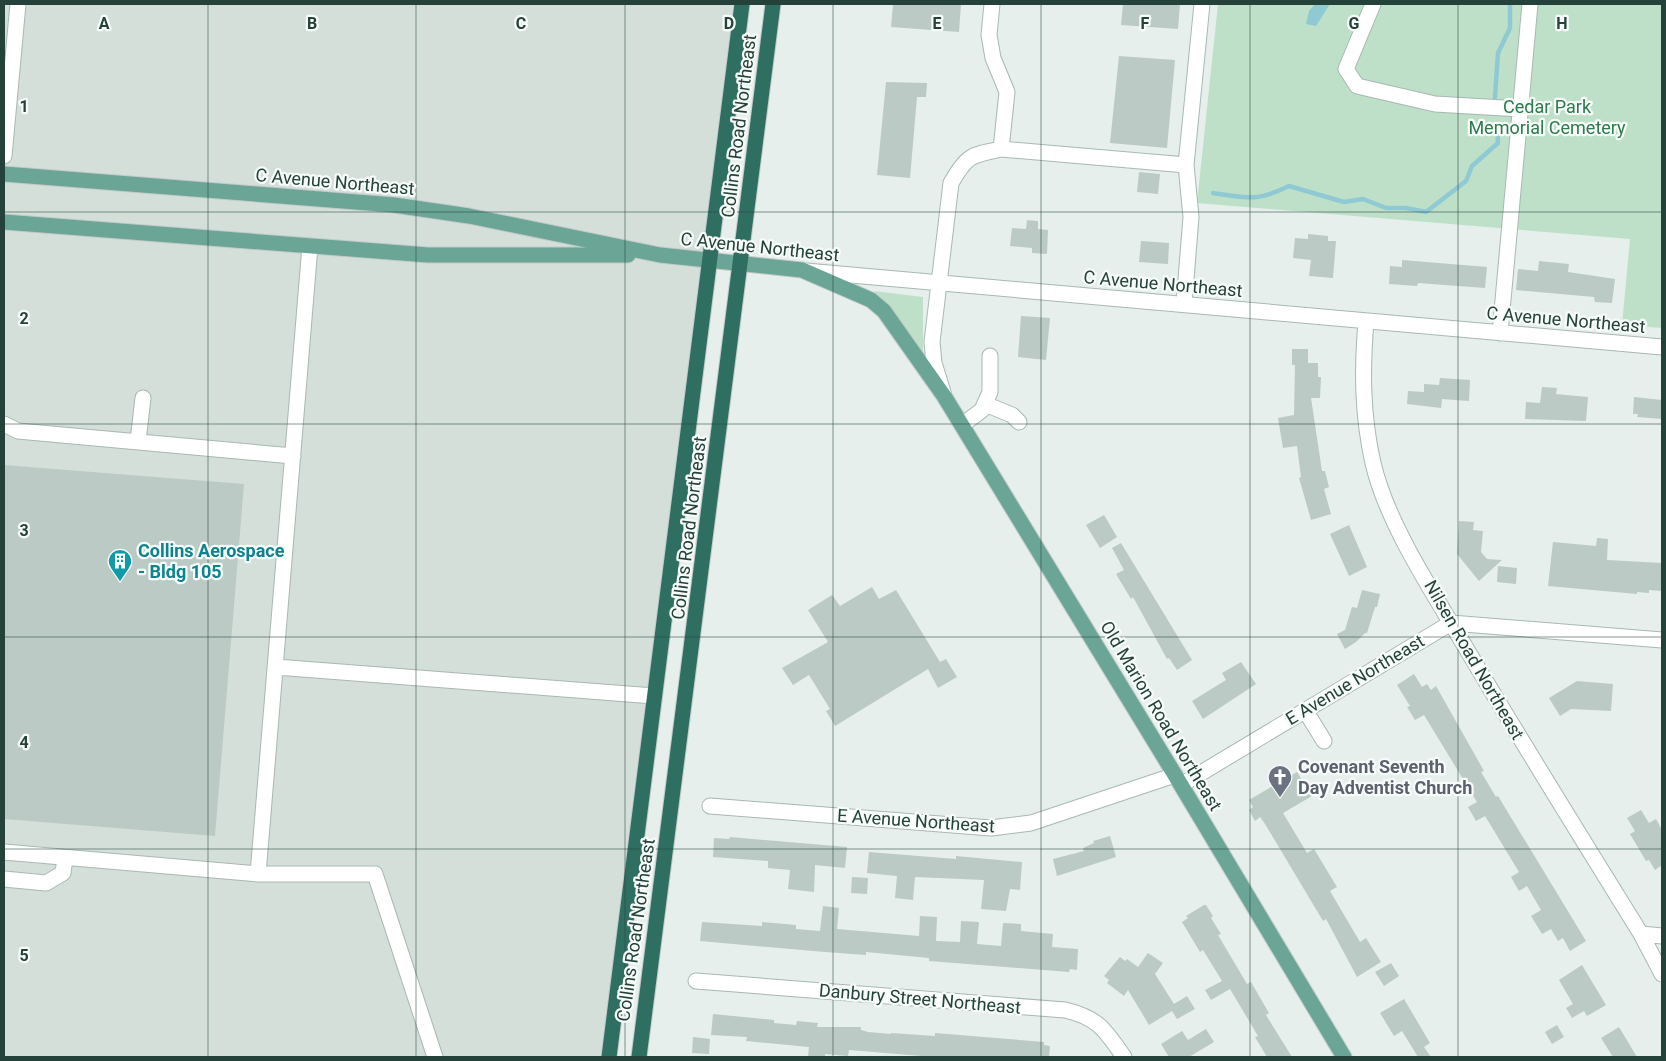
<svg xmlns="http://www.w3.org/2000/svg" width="1666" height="1061" font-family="Roboto,sans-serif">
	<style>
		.built { fill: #d4dfda }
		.green { fill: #bfe0c8 }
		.water { fill: #8ec9d4 }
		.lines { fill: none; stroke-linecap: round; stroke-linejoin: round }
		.stream { stroke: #8ec9d4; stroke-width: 4.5 }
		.building { fill: #bbcac4 }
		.minor-casing { stroke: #a8b8b2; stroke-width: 17 }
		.major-casing { stroke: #c2cac8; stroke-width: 17 }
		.highway-casing { stroke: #c2cac8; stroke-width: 17 }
		.minor { stroke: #fff; stroke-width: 15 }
		.major { stroke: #6aa596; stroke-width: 15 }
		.highway { stroke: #2f6f62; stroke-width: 15 }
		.grid { fill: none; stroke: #24423a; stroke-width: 1; stroke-opacity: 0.55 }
		.labels { text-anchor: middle; stroke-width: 4.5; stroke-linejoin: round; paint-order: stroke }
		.park-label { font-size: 18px; fill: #2d7a4b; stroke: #f7fbf9 }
		.street-label { font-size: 18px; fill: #24423a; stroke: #f7fbf9 }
		.culture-label { font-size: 18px; font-weight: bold; fill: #0d838f; stroke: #f7fbf9; text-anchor: start }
		.worship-label { font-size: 18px; font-weight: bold; fill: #5b616d; stroke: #f7fbf9; text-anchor: start }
		.grid-label { font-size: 16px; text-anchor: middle; font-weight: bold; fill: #24423a; stroke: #f7fbf9; stroke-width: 4.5; stroke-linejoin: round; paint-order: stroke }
	</style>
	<rect width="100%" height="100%" fill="#e6efeb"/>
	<!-- built -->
	<path class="built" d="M4,4H742L609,1057H4Z"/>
	<!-- green -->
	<path class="green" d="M1218,4H1662V328L1622,325L1630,239L1197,203Z
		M874,291L923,297V356L920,358L890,307Z"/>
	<!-- water -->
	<path class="water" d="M1315,4H1330L1316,26L1306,24L1309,11Z"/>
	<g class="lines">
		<!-- stream -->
		<path class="stream" d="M1495,97L1498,53L1510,28V4
			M1213,193C1247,198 1257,202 1289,186L1344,202L1363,199L1386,208H1406L1426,212L1466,181L1472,166L1498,143L1497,124"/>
	</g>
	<!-- building -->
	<path class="building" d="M893,4H961L959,32L891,27Z
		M1123,4H1180L1178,29L1121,25Z
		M1119,56L1175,60L1167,148L1110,143Z
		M886,82L927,83L926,97H917L910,178L877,175Z
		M1139,172L1160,174L1158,194L1137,192Z
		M1027,220L1038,221V229L1048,230L1047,254L1032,253V248L1010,246L1012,228L1026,229Z
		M1308,234L1328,236V241H1336L1333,278L1309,276L1311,260L1293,258L1295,238L1308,239Z
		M1141,241L1169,243L1168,264L1139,262Z
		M1402,260L1487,267L1485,288L1418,283L1417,286L1389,284L1390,266L1402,267Z
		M1539,261L1569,264L1568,272L1615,279L1612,303L1595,302L1594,297L1516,290L1518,269L1538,271Z
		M1021,316L1050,318L1046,360L1018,357Z
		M1292,349H1308V363H1318V377H1321L1320,398H1311L1322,471H1325L1329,487L1324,489L1331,514L1311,520L1299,478L1301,477L1297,446L1283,448L1278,418L1294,415L1295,365H1292Z
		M1440,378L1470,380L1469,401L1442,399L1441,408L1407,404L1408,391L1424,392V384L1439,385Z
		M1542,387L1557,388L1556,394L1588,397L1586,421L1525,419L1526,402L1540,403Z
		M1634,397L1662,400V419L1637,417L1638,414H1633Z
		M4,465L244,484L215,836L4,819Z
		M1104,515L1117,537L1100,548L1086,525Z
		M1459,521L1474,522L1473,530L1483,531L1481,552L1487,559L1502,560L1479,581L1457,554Z
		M1349,525L1367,567L1349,576L1330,534Z
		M1597,538L1608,539L1607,560L1662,563V591L1649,590V593L1637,592V594L1548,586L1553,542L1596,546Z
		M1121,543L1192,660L1177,670L1169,658L1167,659L1133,597L1131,599L1116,574L1124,570L1112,548Z
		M1498,566L1517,568L1516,584L1497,582Z
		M872,587L879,599L896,590L940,662L946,659L957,677L938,688L928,669L835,726L826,711L830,709L809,675L793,685L782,668L828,642L808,610L832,595L840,606Z
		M1362,590L1380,594L1377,607H1375L1367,633H1365L1356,642L1345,649L1337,634L1345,630L1352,607L1357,608Z
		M1241,662L1256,684L1203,719L1192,701L1226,680L1222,673Z
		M1414,674L1422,687L1427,684L1431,690L1436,686L1484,771L1481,772L1496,797L1498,796L1586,941L1570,951L1563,938L1558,941L1551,929L1542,934L1531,916L1541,910L1527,886L1519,891L1511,877L1519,872L1485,816L1476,821L1468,807L1477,802L1424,715L1415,720L1407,707L1410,706L1397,685Z
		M1577,681L1613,684L1611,711L1571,709L1560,716L1549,698Z
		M1297,772L1312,796L1283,813L1307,853L1314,849L1337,887L1330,891L1360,942L1366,938L1381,962L1357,977L1326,919L1323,921L1265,824L1260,817L1255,821L1249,810L1253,807L1249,800Z
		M1641,810L1649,823L1656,819L1662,830V865L1655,870L1649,860L1646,861L1630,834L1635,831L1627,818Z
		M1110,836L1116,857L1057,876L1053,859L1084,851L1083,848L1094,843L1093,841Z
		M730,837L847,847L845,868L815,865L814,892L788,889L790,870L768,868V861L713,857L714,838L729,839Z
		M869,852L956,859V856L1022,862L1020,890L1010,889L1006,911L981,909L984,880L915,877L913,900L895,898L897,876L867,873Z
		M852,877L868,878L867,894L851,893Z
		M1204,905H1206L1213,916L1211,918L1221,934L1218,935L1247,984L1251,982L1269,1013L1266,1015L1292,1057H1267L1255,1037L1258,1036L1230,989L1211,1000L1205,990L1222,981L1203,950L1200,952L1182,922L1188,918L1186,916Z
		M823,906L839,908L837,929L919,936L920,916L937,917L936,941L960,942L961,921L979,922L977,944L1001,946L1003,923L1021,924V931L1053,934L1052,947L1078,949L1077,970L1070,969L1069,972L929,961V958L866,952V955L825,952L700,941L702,922L762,926V922L796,925V929L820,931Z
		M1148,953L1163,963L1155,974L1174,1004L1187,996L1195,1009L1177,1019L1172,1011L1149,1025L1128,990L1124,996L1107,983L1109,980L1104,976L1120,957L1125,961L1127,959L1138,967Z
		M1391,963L1399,976L1384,986L1375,972Z
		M1582,965L1606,1005L1587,1016L1584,1011L1572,1018L1566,1008L1573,1004L1559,980Z
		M1404,999L1430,1043L1424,1047L1431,1057H1418L1402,1031L1394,1036L1380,1013Z
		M713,1014L774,1020V1023L796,1025L797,1021L818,1023L817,1027H861V1030L868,1032L891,1034V1033L935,1036V1033L1044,1042V1045L1050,1046L1049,1057H934L849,1050L848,1056L825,1054V1057H808L809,1047L746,1041L747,1037L711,1035Z
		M1557,1025L1564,1037L1552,1044L1545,1032Z
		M1619,1027L1637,1057H1613L1601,1038Z
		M1206,1029L1214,1042L1189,1057H1169L1161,1044L1182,1031L1188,1040Z
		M693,1037L710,1039L709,1054L692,1053Z"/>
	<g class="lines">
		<!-- minor casing -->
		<g class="minor-casing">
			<path id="minor" d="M992,4L989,35L993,58L1007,92L1001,149
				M1373,4L1346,69L1357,86L1435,104L1521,109
				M4,156L18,4
				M806,271L1662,347
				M1184,304L1191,217L1186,165L1202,4
				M1366,321C1362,369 1362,415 1373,463C1387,524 1434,594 1466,648C1523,744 1582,839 1641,934L1662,974
				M1500,333L1530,4
				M943,392L934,363L932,342L951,183C967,155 971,155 1001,149L1186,165
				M985,404L1012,415L1019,422
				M4,424L18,431L293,456
				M962,425L982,410L990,392V356
				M138,441L143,398
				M276,667L654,696
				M1305,710L1324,741
				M1181,785L1451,623L1662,640
				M710,806L991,828L1031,823L1175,775
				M4,852L258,874H375L435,1057
				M258,874L310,246
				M4,879L46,883L63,873L65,858
				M1641,934L1662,936
				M696,981L1065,1010C1099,1018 1105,1030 1124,1057"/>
		</g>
		<!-- major casing -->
		<g class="major-casing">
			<path id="major" d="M4,174L394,205L469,216L660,255L802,270L871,300L884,311L944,396L1175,775L1344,1057
				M4,222L428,255H628"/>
		</g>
		<!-- highway casing -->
		<g class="highway-casing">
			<path id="highway" d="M609,1057L742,4
				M639,1057L773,4"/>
		</g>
		<!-- minor -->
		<use href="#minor" class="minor"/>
		<!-- major -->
		<use href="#major" class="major"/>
		<!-- highway -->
		<use href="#highway" class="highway"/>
	</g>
	<!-- grid -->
	<path class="grid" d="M208,4V1057M416,4V1057M625,4V1057M833,4V1057M1041,4V1057M1250,4V1057M1458,4V1057M4,212H1662M4,424H1662M4,637H1662M4,849H1662"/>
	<!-- icons -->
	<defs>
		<g id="building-pin" transform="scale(1.25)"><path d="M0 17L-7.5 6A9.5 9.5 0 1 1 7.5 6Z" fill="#0f9aa8" stroke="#f7fbf9"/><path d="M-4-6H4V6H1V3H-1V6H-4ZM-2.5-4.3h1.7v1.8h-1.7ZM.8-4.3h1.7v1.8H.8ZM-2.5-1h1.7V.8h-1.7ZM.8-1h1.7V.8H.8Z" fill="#fff"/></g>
		<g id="church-pin" transform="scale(1.25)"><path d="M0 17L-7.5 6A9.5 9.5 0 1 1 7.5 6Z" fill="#6b7280" stroke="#f7fbf9"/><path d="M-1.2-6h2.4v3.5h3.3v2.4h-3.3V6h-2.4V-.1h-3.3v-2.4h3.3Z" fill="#fff"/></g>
	</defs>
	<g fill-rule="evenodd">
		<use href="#building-pin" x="120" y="561"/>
		<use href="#church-pin" x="1280" y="777"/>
	</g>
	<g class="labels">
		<!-- park labels -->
		<g class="park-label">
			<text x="1547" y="113">Cedar Park<tspan x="1547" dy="21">Memorial Cemetery</tspan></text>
		</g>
		<!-- street labels -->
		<g class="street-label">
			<text transform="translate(739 126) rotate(-83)" y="6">Collins Road Northeast</text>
			<text transform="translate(335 182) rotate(5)" y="6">C Avenue Northeast</text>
			<text transform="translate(760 247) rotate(6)" y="6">C Avenue Northeast</text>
			<text transform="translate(1163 284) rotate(5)" y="6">C Avenue Northeast</text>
			<text transform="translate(1566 320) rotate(5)" y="6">C Avenue Northeast</text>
			<text transform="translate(689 528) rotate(-83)" y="6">Collins Road Northeast</text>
			<text transform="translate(1474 660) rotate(60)" y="6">Nilsen Road Northeast</text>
			<text transform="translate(1355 680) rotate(-31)" y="6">E Avenue Northeast</text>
			<text transform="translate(1161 716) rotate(59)" y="6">Old Marion Road Northeast</text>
			<text transform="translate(916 821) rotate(4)" y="6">E Avenue Northeast</text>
			<text transform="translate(636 930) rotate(-82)" y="6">Collins Road Northeast</text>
			<text transform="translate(920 999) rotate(5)" y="6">Danbury Street Northeast</text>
		</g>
		<!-- culture labels -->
		<g class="culture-label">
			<text x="138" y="557">Collins Aerospace<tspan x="138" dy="21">- Bldg 105</tspan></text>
		</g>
		<!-- worship labels -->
		<g class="worship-label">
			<text x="1298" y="773">Covenant Seventh<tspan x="1298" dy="21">Day Adventist Church</tspan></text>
		</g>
	</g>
	<g class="grid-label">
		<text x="104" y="29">A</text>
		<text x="312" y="29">B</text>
		<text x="521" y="29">C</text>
		<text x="729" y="29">D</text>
		<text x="937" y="29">E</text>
		<text x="1145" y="29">F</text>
		<text x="1354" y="29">G</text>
		<text x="1562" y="29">H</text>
		<text x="24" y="112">1</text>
		<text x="24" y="324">2</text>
		<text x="24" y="536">3</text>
		<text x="24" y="748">4</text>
		<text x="24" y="961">5</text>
	</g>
	<!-- border -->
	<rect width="1666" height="1061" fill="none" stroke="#24423a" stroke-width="10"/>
</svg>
